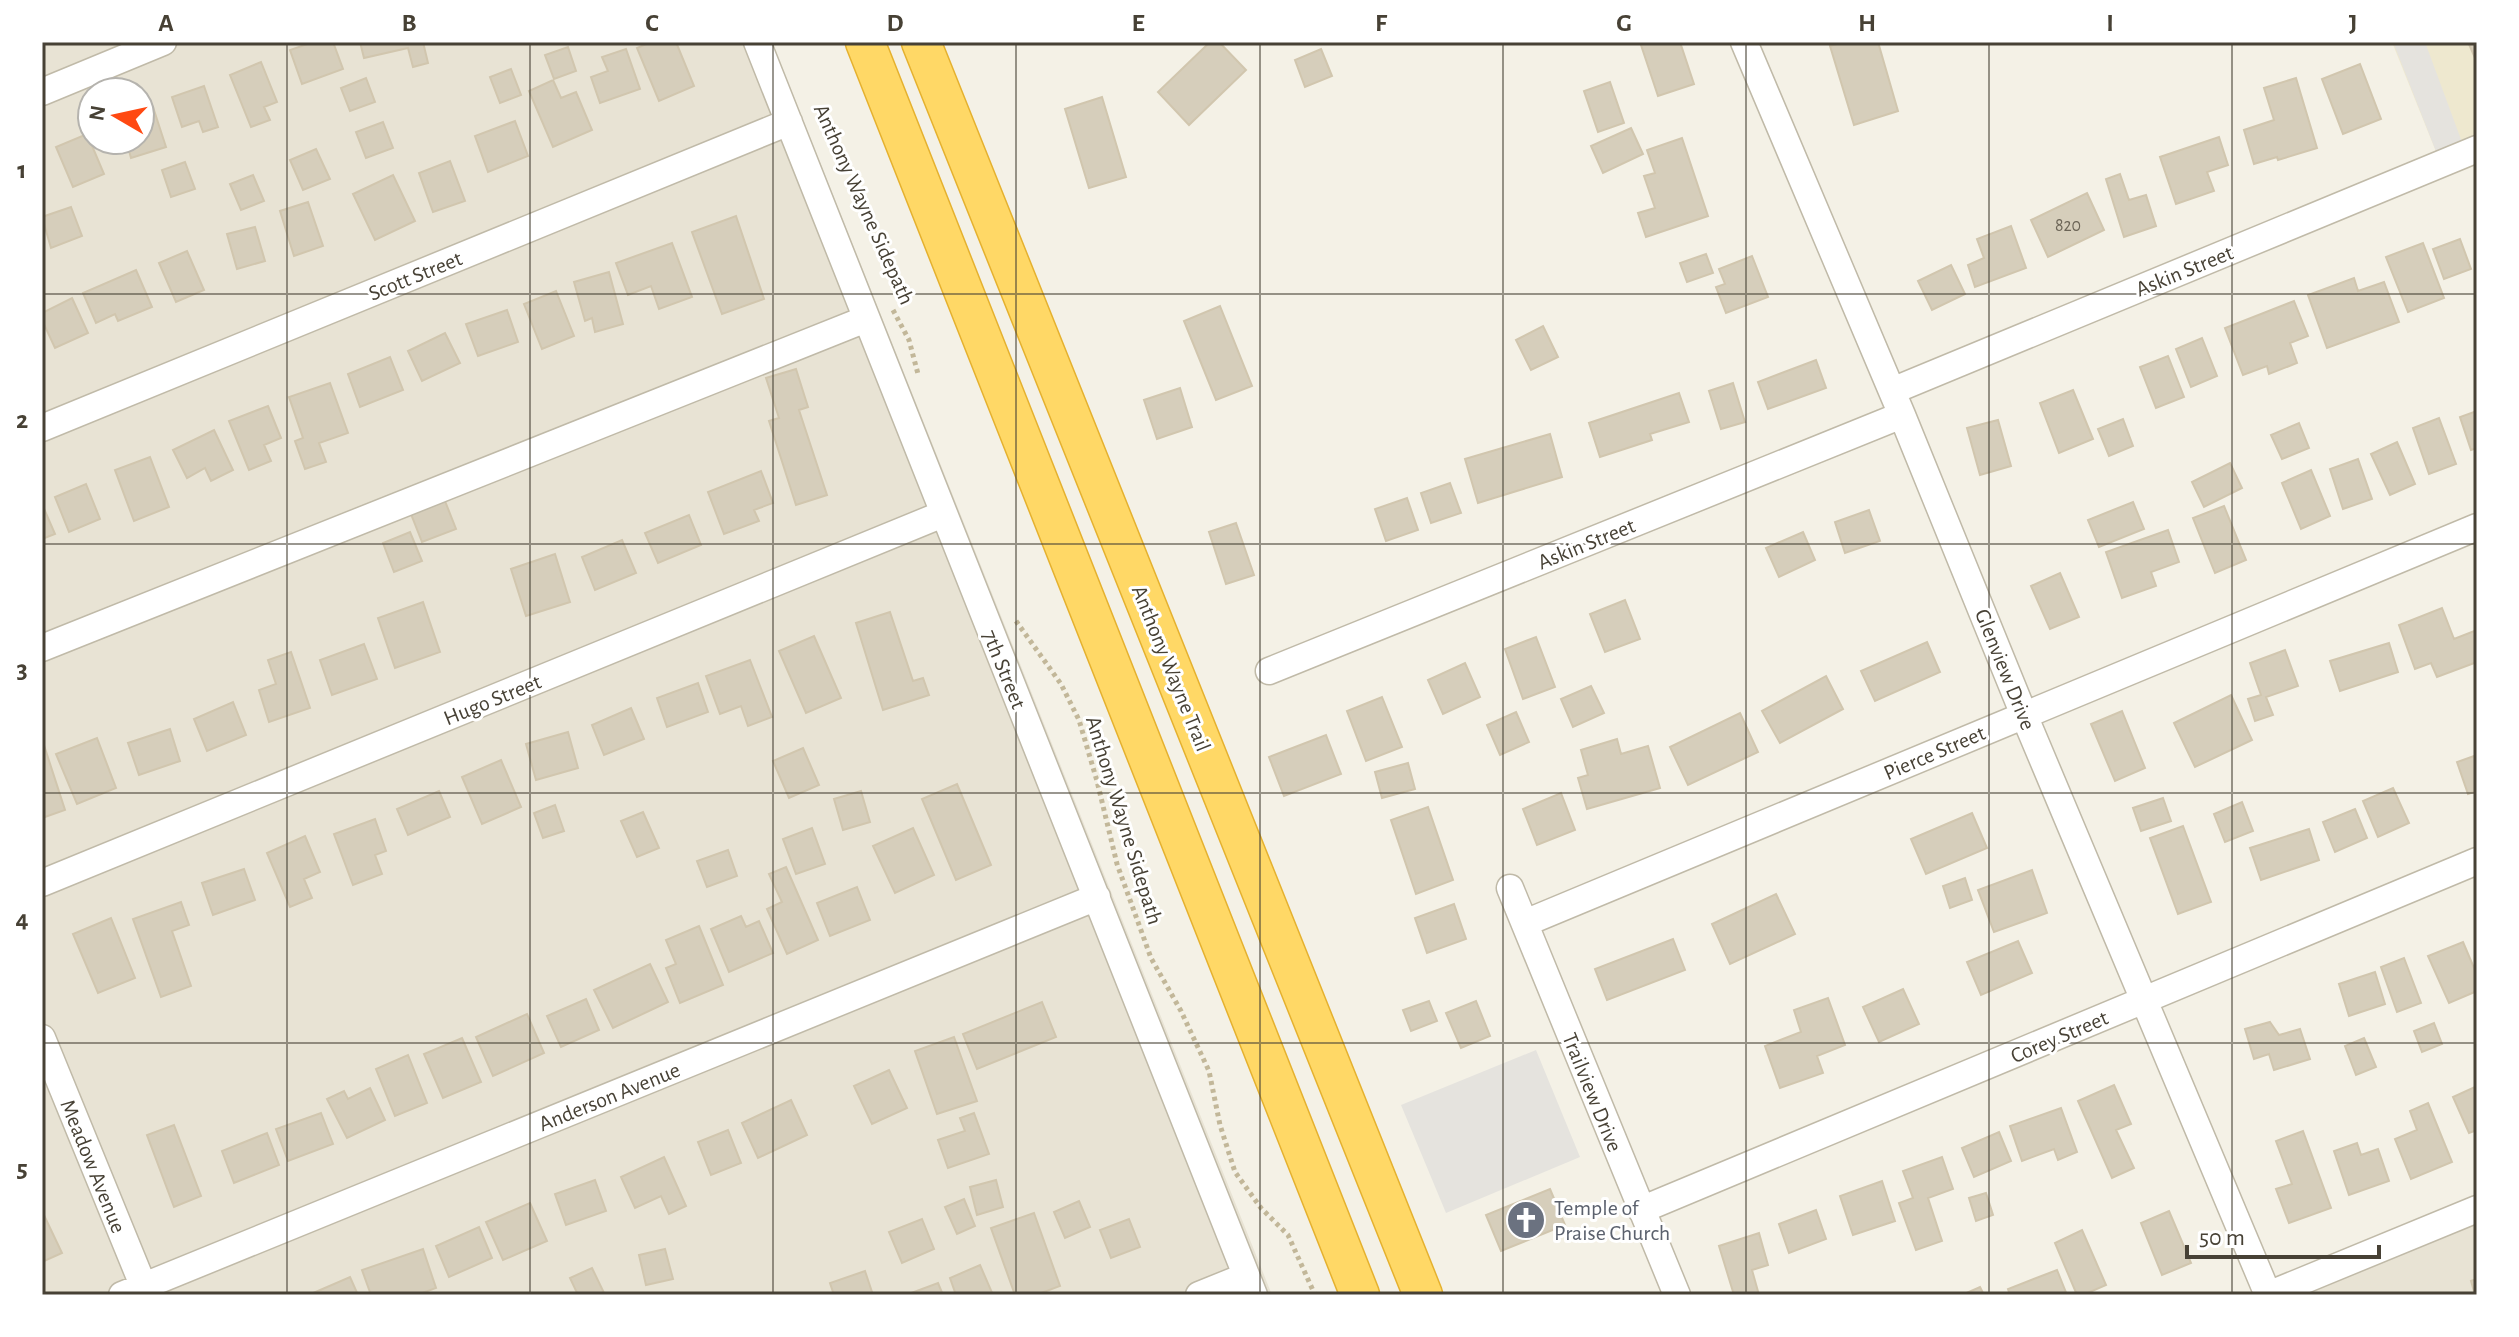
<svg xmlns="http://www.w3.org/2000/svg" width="2519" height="1337" font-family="'Alegreya Sans',sans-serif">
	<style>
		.residential { fill: #e8e3d4; fill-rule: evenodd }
		.education { fill: #eee8cf }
		.parking { fill: #e5e3de }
		.building { fill: #d6cebb; stroke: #d1c6ae; stroke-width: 2 }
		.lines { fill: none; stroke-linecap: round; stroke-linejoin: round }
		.minor-casing { stroke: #c0baa8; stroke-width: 29 }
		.highway-casing { stroke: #e5b12f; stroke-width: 41 }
		.path { stroke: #c2b799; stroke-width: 5; stroke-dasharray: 4 4; stroke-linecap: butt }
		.minor { stroke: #fff; stroke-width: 26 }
		.highway { stroke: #ffd866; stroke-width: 38 }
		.grid { fill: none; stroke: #474135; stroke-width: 2; stroke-opacity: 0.55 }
		.labels { text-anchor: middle; stroke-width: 6; stroke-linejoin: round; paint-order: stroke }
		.number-label { font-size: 18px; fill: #6b6456 }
		.street-label { font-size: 22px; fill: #474135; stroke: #fff }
		.worship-label { font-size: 22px; fill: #5b616d; stroke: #fff; text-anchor: start }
		.neatline { fill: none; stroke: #474135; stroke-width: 3 }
		.grid-label { font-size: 26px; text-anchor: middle; font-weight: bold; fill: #474135 }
	</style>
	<rect width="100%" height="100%" fill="#f4f1e6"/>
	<!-- residential -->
	<path class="residential" d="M42,42H772L1272,1295H42ZM92,92H140V140H92Z
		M2477,1209V1295H2268Z"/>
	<!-- education -->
	<path class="education" d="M2392,42H2477V149L2441,164Z"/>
	<!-- parking -->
	<path class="parking" d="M2393,42H2425L2466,153L2441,164Z
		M1536,1050L1580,1157L1446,1213L1401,1105Z"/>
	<!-- building -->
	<path class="building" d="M313,42H333L343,69L302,84L290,50Z
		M360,42H423L428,63L413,67L408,48L364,58Z
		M651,42H676L694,86L659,101L637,48Z
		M1210,42H1219L1246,70L1189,125L1158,92Z
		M1640,42H1680L1694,84L1658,96Z
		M1844,42H1878L1898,111L1854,125L1830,46Z
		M2468,42H2477V57L2475,58Z
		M568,47L576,71L554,79L545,55Z
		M626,49L640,89L600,103L591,77L608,71L602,57Z
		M1321,49L1332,76L1305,87L1295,60Z
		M261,62L277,102L264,107L270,120L251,127L230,75Z
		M2360,64L2381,119L2343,134L2322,79Z
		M511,69L521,95L500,103L490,77Z
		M366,78L375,102L350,111L341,88Z
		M2296,78L2317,148L2278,160L2277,157L2254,164L2244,130L2274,120L2264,88Z
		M553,80L561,98L576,92L592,130L553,147L529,91Z
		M1610,82L1624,123L1598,132L1584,91Z
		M204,86L218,127L203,132L199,121L182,127L172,97Z
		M1102,97L1126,177L1089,188L1065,109Z
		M153,107L166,147L131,158L126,140H140V111Z
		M515,121L528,156L488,172L475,136Z
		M383,122L393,148L366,158L356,132Z
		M1631,128L1643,154L1603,173L1591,146Z
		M87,134L104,174L73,187L56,147Z
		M2219,137L2228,165L2207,172L2214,191L2176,204L2160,157Z
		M1682,138L1708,216L1646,237L1638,213L1655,208L1644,176L1655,173L1647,150Z
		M316,149L330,179L303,190L290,160Z
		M450,161L465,201L433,212L419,173Z
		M185,162L195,189L171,197L162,170Z
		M2120,174L2129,200L2146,195L2156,226L2124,237L2106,179Z
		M253,175L264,201L241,210L230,184Z
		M393,175L415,221L375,240L353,194Z
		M2087,193L2104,230L2048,257L2031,220Z
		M308,202L323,246L294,256L280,211Z
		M71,207L82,236L51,248L42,217Z
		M736,216L764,299L722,314L692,232Z
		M2011,226L2026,268L1975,287L1968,265L1984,258L1977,239Z
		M255,227L265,261L237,269L227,234Z
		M2460,239L2471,269L2444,279L2433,249Z
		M672,243L692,297L659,309L651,286L628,295L616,263Z
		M2423,243L2444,298L2408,312L2386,257Z
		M187,251L204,290L176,302L159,263Z
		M1706,254L1713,273L1687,282L1680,263Z
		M1752,256L1768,297L1726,313L1716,287L1725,284L1719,269Z
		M1951,265L1965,294L1932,310L1918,281Z
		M136,270L152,307L118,321L115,314L96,323L83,293Z
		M609,272L623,324L595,332L592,318L585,321L574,282Z
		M2354,278L2358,291L2384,282L2399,322L2327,348L2308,295Z
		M556,291L574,336L542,349L524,304Z
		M72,298L88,333L55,348L42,320V313Z
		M2294,301L2308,336L2290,343L2297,363L2269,374L2267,366L2243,375L2225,328Z
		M1220,306L1252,386L1216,400L1184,321Z
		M507,310L518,342L478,356L466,324Z
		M1543,326L1558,357L1531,370L1516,340Z
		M445,333L460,363L422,381L408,351Z
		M2202,338L2217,376L2191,387L2176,349Z
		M2168,356L2184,397L2156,408L2140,367Z
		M390,357L403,390L360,407L348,374Z
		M1816,360L1826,388L1768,409L1758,382Z
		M796,369L808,407L799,410L827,495L796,505L769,421L779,418L766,378Z
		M330,383L348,433L319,443L326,462L305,469L295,441L303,438L289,397Z
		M1733,383L1745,422L1721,429L1709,391Z
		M1180,388L1192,427L1157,439L1144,400Z
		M2073,390L2093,439L2059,453L2040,403Z
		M1679,393L1689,422L1650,434L1652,440L1600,457L1589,423Z
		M268,406L281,438L264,445L271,461L249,470L229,421Z
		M2477,411V448L2471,450L2460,417Z
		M2439,418L2456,464L2429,474L2413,428Z
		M2123,419L2133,446L2109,456L2098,429Z
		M1998,420L2011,466L1980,475L1967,428Z
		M2299,423L2309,448L2282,459L2271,435Z
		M214,430L233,470L211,481L205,468L187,478L173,450Z
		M1550,434L1562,477L1478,503L1465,459Z
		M2397,442L2415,484L2390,495L2371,454Z
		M150,457L169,507L134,521L115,470Z
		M2358,459L2372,499L2343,509L2330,469Z
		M2230,463L2242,488L2204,507L2192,482Z
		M2311,470L2330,516L2301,529L2282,483Z
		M761,471L773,503L754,510L759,521L724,534L708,492Z
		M1450,483L1461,513L1431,523L1421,493Z
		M86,484L100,519L69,532L55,497Z
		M1407,498L1418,530L1386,541L1375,509Z
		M445,501L456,529L422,542L411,514Z
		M2133,502L2144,529L2099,547L2088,520Z
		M42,504L55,534L42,539Z
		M2224,506L2246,560L2215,573L2193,518Z
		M1869,510L1880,541L1845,553L1835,522Z
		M689,515L701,545L658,563L645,533Z
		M1236,523L1254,575L1226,584L1209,532Z
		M2168,530L2179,562L2151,572L2156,586L2122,598L2106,552Z
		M410,532L422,561L394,572L383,543Z
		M1803,532L1815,560L1779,577L1766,548Z
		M622,540L636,573L595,590L582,557Z
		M555,554L570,602L526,616L511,569Z
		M2060,573L2079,617L2050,629L2031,586Z
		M1625,600L1640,639L1605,652L1590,614Z
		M423,602L440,652L395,668L378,618Z
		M2442,608L2454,639L2477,630V662L2437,677L2431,663L2415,669L2399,625Z
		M890,612L913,681L923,678L929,695L883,710L856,623Z
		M814,636L841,698L806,713L779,651Z
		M1536,637L1555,687L1523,699L1505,649Z
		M1927,642L1940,672L1875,701L1861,671Z
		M2389,643L2398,672L2340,691L2330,661Z
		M364,644L377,679L332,695L320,660Z
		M2285,650L2298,686L2266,697L2273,715L2255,721L2248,699L2261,695L2250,663Z
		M291,652L310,708L269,722L259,690L276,684L268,660Z
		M750,660L772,717L748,726L741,706L720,714L706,676Z
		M1465,663L1480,697L1443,714L1428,680Z
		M1826,676L1843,709L1780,743L1762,711Z
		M698,683L708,712L667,727L657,698Z
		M1591,686L1604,713L1573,727L1561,699Z
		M2231,695L2252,740L2195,767L2174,723Z
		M1382,697L1402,747L1366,761L1347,711Z
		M233,702L246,735L207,751L194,719Z
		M631,708L644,739L604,755L592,725Z
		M2122,711L2145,768L2115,781L2091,724Z
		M1516,712L1529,742L1500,755L1487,725Z
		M1740,713L1758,752L1688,785L1670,747Z
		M170,729L180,761L139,775L128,743Z
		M568,732L578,768L536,780L526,744Z
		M1326,735L1341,774L1284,796L1269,757Z
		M97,738L116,788L77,804L56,754Z
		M42,739L65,810L42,818Z
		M1617,739L1621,754L1648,746L1660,788L1587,809L1578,778L1588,775L1581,750Z
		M803,748L819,785L789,798L773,761Z
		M2477,755V791L2468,794L2457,762Z
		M501,760L521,807L482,824L462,777Z
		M1408,763L1415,789L1382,798L1375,772Z
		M957,784L991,865L956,880L922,799Z
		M2393,788L2409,823L2378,837L2363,801Z
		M439,791L450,817L408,835L397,809Z
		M861,791L870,822L843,830L834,799Z
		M1561,793L1575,830L1537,845L1523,809Z
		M2163,798L2171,821L2141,831L2133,808Z
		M2242,802L2253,831L2225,842L2214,814Z
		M555,805L564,831L543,838L534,813Z
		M1428,807L1453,880L1416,894L1391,820Z
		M2355,809L2367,838L2335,852L2323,822Z
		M643,812L659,848L637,857L621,821Z
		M1972,813L1987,848L1926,874L1911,839Z
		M375,819L386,851L375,855L382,874L353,885L334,834Z
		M2183,826L2211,902L2178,914L2150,838Z
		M812,828L825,864L796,874L783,839Z
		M913,828L934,875L895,893L873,846Z
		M2309,829L2319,860L2261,880L2250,848Z
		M305,836L320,872L304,879L312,898L290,907L267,853Z
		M728,850L737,876L707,887L697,861Z
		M786,867L818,940L787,954L767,909L782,902L769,874Z
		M244,869L255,900L213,915L202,883Z
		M2032,870L2047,913L1994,932L1978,890Z
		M1965,878L1972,900L1950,908L1943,886Z
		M857,887L870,920L830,936L817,903Z
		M1776,894L1795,934L1730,964L1712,924Z
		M181,902L189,925L172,931L191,986L161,997L133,919Z
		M1454,904L1466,939L1427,953L1415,918Z
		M741,916L746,927L759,921L773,953L729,972L711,929Z
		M111,918L135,978L98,993L73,934Z
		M699,926L723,985L680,1003L666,968L676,964L666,940Z
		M1673,939L1685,970L1607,1000L1595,969Z
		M2018,941L2032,973L1981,995L1967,962Z
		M2463,942L2477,975V991L2449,1003L2428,956Z
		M2404,958L2421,1003L2397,1012L2381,967Z
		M650,964L668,1002L613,1028L594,990Z
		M2375,972L2385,1004L2349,1016L2339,984Z
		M1903,989L1919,1024L1879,1042L1863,1007Z
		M1828,998L1845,1045L1817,1056L1823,1073L1780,1088L1765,1046L1801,1032L1794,1010Z
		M586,999L599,1030L561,1047L547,1016Z
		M1429,1001L1437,1021L1411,1031L1403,1010Z
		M1476,1001L1490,1036L1461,1048L1446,1013Z
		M1042,1002L1056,1037L977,1069L963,1034Z
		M527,1014L544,1053L493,1076L476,1037Z
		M2270,1022L2279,1035L2300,1029L2310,1059L2274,1070L2269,1054L2254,1059L2245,1029Z
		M2434,1023L2442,1044L2422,1052L2414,1031Z
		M954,1037L977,1101L937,1114L915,1051Z
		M462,1038L481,1082L443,1098L424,1054Z
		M2364,1038L2376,1067L2356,1075L2345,1046Z
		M408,1055L427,1103L395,1116L376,1069Z
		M889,1070L907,1108L872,1124L854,1086Z
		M2114,1085L2131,1124L2116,1130L2134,1168L2112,1178L2078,1101Z
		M2477,1086V1130L2469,1133L2453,1097Z
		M370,1088L385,1120L347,1138L327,1099L344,1091L348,1099Z
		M791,1100L807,1135L758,1158L742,1123Z
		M2428,1103L2452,1162L2411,1179L2395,1139L2417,1130L2410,1111Z
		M2061,1108L2077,1152L2058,1160L2054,1149L2022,1161L2010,1126Z
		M321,1113L333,1144L288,1161L276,1129Z
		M974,1113L989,1154L948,1168L938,1140L965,1131L960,1118Z
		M174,1125L201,1196L174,1207L147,1135Z
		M728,1130L741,1163L711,1175L698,1142Z
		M2303,1131L2331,1208L2289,1223L2276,1189L2292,1184L2276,1141Z
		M1999,1132L2011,1161L1974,1177L1962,1148Z
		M267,1133L279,1165L234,1183L222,1151Z
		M2357,1143L2361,1155L2378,1149L2389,1181L2349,1195L2334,1151Z
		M664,1157L686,1206L669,1214L661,1196L635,1208L621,1177Z
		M1942,1157L1953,1189L1928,1198L1942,1241L1916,1250L1899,1203L1913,1198L1903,1171Z
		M595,1180L606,1211L566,1225L555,1194Z
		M996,1180L1003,1207L977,1215L970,1187Z
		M1882,1181L1895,1221L1853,1235L1840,1196Z
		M1550,1189L1565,1225L1501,1251L1486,1215Z
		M1986,1193L1993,1215L1976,1221L1969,1198Z
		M964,1199L975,1226L957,1234L945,1207Z
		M1079,1201L1090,1227L1065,1238L1054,1212Z
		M530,1203L547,1241L503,1260L486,1222Z
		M1816,1210L1826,1239L1789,1253L1779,1224Z
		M42,1211L62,1253L42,1262Z
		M2169,1211L2191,1263L2162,1275L2141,1223Z
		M1034,1213L1060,1286L1036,1295H1015L991,1228Z
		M922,1219L934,1249L902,1263L889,1232Z
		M1129,1219L1140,1247L1111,1258L1100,1230Z
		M479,1227L492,1258L449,1277L436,1246Z
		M2082,1230L2106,1285L2083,1295H2077L2055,1243Z
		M1759,1233L1768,1265L1752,1270L1759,1295H1734L1719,1246Z
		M423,1249L436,1288L417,1295H371L362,1270Z
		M665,1249L673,1279L646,1285L639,1255Z
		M980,1265L993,1295H956L950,1278Z
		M592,1268L605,1295H578L570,1278Z
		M2057,1270L2067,1295H2010L2008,1289Z
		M865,1271L873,1295H834L830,1283Z
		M350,1277L358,1295H311V1294Z
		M2477,1279V1295H2475L2471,1281Z
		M938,1283L943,1295H906Z
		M1980,1287L1984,1295H1962Z"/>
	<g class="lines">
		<!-- minor casing -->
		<g class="minor-casing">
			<path id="minor" d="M757,42L1254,1295
				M1744,42L1902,415L2024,715L2268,1295
				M42,92L163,42
				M1892,391L2477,149
				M42,428L789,122
				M42,648L866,319
				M1269,671L1902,415
				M42,883L943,514
				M1510,888L1677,1295
				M1525,923L2477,527
				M42,1038L147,1295
				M1641,1210L2477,861
				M122,1295L1097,897
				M1199,1295L1246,1276
				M2268,1295L2477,1209"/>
		</g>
		<!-- highway casing -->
		<g class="highway-casing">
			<path id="highway" d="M865,42L1360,1295
				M921,42L1423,1295"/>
		</g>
		<!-- path -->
		<path class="path" d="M893,310L909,340L918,374
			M1016,621L1061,684L1079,720L1097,781L1117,864L1151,958L1181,1011L1209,1071L1220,1125L1235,1172L1261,1208L1288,1235L1315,1295"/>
		<!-- minor -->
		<use href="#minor" class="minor"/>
		<!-- highway -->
		<use href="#highway" class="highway"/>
	</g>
	<!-- grid -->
	<path class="grid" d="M287,42V1295M530,42V1295M773,42V1295M1016,42V1295M1260,42V1295M1503,42V1295M1746,42V1295M1989,42V1295M2232,42V1295M42,294H2477M42,544H2477M42,793H2477M42,1043H2477"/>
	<!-- icons -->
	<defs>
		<g id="church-disc" transform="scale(2)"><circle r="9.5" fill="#6b7280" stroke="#fff"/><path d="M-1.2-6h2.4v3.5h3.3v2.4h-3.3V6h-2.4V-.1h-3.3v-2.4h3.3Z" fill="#fff"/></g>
	</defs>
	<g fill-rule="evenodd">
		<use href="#church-disc" x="1526" y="1220"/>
	</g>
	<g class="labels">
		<!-- number labels -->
		<g class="number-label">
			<text x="2068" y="231">820</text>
		</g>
		<!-- street labels -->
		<g class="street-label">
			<text transform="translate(865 204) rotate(66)" y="8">Anthony Wayne Sidepath</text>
			<text transform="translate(2184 270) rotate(-22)" y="8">Askin Street</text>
			<text transform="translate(415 275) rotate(-22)" y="8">Scott Street</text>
			<text transform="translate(1586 543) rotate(-22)" y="8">Askin Street</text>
			<text transform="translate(1172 668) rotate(68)" y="8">Anthony Wayne Trail</text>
			<text transform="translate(1005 669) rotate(68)" y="8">7th Street</text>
			<text transform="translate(2006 669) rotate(68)" y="8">Glenview Drive</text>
			<text transform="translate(492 699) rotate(-22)" y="8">Hugo Street</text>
			<text transform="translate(1934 752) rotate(-23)" y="8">Pierce Street</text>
			<text transform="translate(1125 820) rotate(73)" y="8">Anthony Wayne Sidepath</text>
			<text transform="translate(2059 1036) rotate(-23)" y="8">Corey Street</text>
			<text transform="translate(1593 1092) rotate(68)" y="8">Trailview Drive</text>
			<text transform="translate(609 1096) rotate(-22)" y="8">Anderson Avenue</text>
			<text transform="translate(94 1166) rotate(68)" y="8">Meadow Avenue</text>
		</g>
		<!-- worship labels -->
		<g class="worship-label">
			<text x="1554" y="1215">Temple of<tspan x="1554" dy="25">Praise Church</tspan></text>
		</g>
	</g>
	<!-- border -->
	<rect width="2519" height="1337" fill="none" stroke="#ffffff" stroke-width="88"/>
	<!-- north arrow -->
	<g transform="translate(116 116) rotate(279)"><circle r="38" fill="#ffffff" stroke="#b5b3ae" stroke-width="2"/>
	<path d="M0-6L14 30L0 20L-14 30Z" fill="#ff4912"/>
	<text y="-12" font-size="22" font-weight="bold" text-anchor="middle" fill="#474135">N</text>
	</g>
	<!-- scale -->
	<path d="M2187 1245v12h192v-12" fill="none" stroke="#474135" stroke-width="4"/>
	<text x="2199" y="1245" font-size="24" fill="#474135" stroke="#ffffff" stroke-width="6" paint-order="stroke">50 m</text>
	<rect x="44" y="44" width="2431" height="1249" class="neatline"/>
	<g class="grid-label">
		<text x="166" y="31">A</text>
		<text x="409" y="31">B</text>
		<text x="652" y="31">C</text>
		<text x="895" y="31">D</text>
		<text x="1138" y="31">E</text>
		<text x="1381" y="31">F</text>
		<text x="1624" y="31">G</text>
		<text x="1867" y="31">H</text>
		<text x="2110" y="31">I</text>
		<text x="2353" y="31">J</text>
		<text x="22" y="178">1</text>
		<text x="22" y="428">2</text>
		<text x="22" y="678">3</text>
		<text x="22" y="927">4</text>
		<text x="22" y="1177">5</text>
	</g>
</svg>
